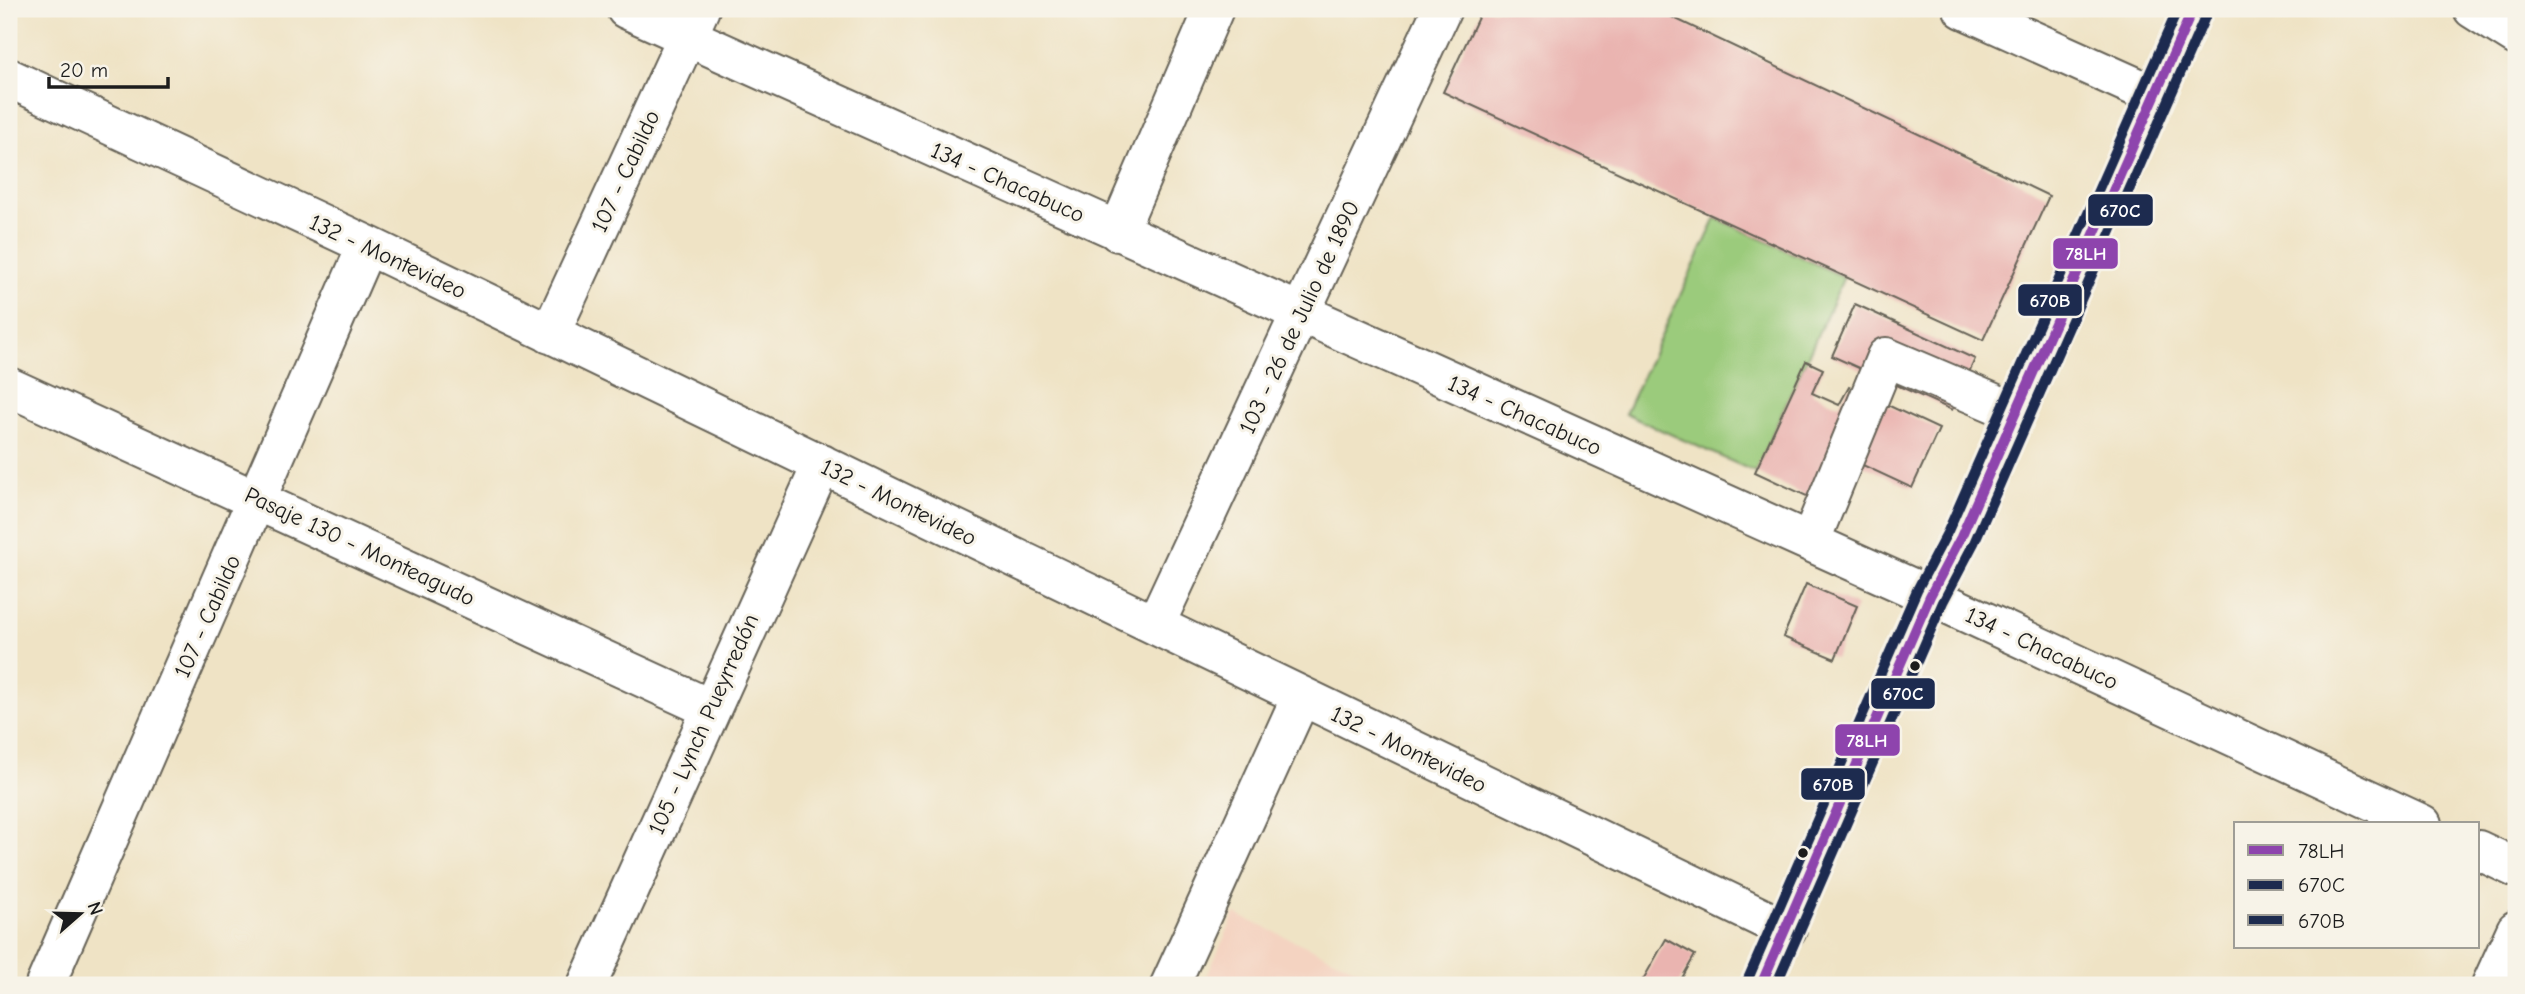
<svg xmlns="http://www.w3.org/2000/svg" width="2525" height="994" font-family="'Comic Neue',sans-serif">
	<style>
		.built { fill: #f4d3c1 }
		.green { fill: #9bcb7b; stroke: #5c744c; stroke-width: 2 }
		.building { fill: #eab4b0 }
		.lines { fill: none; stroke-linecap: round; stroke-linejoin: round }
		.minor-casing { stroke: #666257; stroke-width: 42 }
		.minor { stroke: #fff; stroke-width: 38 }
		.bus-1-casing { stroke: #f7f3e8; stroke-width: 16 }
		.bus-2-casing { stroke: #f7f3e8; stroke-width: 16 }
		.bus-3-casing { stroke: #f7f3e8; stroke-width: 16 }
		.bus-1 { stroke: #8e44ad; stroke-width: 10 }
		.bus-2 { stroke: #1d2b4f; stroke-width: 10 }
		.bus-3 { stroke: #1d2b4f; stroke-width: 10 }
		.bus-dot { fill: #1c1c1c; stroke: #f7f3e8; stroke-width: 2.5 }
		.labels { text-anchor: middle; stroke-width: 6; stroke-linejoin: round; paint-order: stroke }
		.street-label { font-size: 23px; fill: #1c1c1c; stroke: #f7f3e8 }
		.line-badge { stroke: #f7f3e8; stroke-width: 2.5 }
		.badge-label { font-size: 19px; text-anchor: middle; font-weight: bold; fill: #fff }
	</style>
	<rect width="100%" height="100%" fill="#f7f3e8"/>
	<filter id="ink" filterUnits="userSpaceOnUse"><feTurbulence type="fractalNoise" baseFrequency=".0143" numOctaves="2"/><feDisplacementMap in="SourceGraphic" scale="14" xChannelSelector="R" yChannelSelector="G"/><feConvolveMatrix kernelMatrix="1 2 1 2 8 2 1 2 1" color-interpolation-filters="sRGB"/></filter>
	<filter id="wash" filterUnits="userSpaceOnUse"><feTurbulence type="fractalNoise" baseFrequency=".00686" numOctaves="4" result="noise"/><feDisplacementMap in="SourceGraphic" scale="28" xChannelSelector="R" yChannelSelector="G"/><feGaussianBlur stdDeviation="1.57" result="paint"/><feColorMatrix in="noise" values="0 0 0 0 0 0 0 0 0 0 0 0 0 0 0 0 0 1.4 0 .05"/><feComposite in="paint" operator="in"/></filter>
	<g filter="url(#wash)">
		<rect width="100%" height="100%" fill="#efe3c5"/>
		<!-- built -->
		<path class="built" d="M1235,914L1392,985H1203Z"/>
		<!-- green -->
		<path class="green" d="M1716,218L1844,277L1755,472L1625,414Z"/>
		<g id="blocks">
			<!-- building -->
			<path class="building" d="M1482,9H1655L2049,196L1983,340L1443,92Z
				M1855,304L1975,359L1952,410L1832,356Z
				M1806,361L1823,369L1812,393L1839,405L1849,387L1939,429L1912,488L1835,452L1813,499L1755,472Z
				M1806,584L1857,606L1835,659L1783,637Z
				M1666,939L1695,955L1678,985H1640Z"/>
		</g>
	</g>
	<g filter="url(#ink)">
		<use href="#blocks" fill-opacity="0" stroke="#666257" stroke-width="2"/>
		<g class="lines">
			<!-- minor casing -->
			<g class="minor-casing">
				<path id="minor" d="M626,9L1930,596L2422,824
					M1963,9L2154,95
					M2473,9L2516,36
					M9,78L367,245L1787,930
					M1118,232L1214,9
					M550,334L700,9
					M9,387L709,708
					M1810,542L1886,357L2015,412
					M1155,625L1442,9
					M2478,850L2516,868
					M45,985L367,245
					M587,985L822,464
					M1170,985L1301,697
					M1761,985L1930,596L1961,537L2193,9
					M2491,985L2516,930"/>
			</g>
			<!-- minor -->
			<use href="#minor" class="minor"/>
			<!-- bus-1 casing -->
			<g class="bus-1-casing">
				<path id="bus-1" d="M1761,985L1930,596L1961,537L2193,9"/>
			</g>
			<!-- bus-2 casing -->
			<g class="bus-2-casing">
				<path id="bus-2" d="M1776,985L1943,602L1974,543L2206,15"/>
			</g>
			<!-- bus-3 casing -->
			<g class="bus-3-casing">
				<path id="bus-3" d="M1748,979L1917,590L1948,531L2178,9"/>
			</g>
			<!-- bus-1 -->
			<use href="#bus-1" class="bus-1"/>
			<!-- bus-2 -->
			<use href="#bus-2" class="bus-2"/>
			<!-- bus-3 -->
			<use href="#bus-3" class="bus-3"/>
		</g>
	</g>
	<!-- markers -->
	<g class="bus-dot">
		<circle cx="1915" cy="666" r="6"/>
		<circle cx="1803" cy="853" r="6"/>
	</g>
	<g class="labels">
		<!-- street labels -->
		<g class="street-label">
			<text transform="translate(625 171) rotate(-65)" y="8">107 - Cabildo</text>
			<text transform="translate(1008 182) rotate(24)" y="8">134 - Chacabuco</text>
			<text transform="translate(388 256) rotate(25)" y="8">132 - Montevideo</text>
			<text transform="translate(1299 317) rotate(-65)" y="8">103 - 26 de Julio de 1890</text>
			<text transform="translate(1525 415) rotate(24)" y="8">134 - Chacabuco</text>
			<text transform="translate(899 502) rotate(26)" y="8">132 - Montevideo</text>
			<text transform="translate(360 546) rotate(25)" y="8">Pasaje 130 - Monteagudo</text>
			<text transform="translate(207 616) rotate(-66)" y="8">107 - Cabildo</text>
			<text transform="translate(2042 648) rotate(25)" y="8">134 - Chacabuco</text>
			<text transform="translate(703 724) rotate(-66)" y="8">105 - Lynch Pueyrredón</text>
			<text transform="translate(1409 749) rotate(26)" y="8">132 - Montevideo</text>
		</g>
	</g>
	<g class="line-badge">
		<rect x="2087" y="193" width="67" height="34" rx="7" fill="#1d2b4f"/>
		<rect x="2052" y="237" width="67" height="33" rx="7" fill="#8e44ad"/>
		<rect x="2017" y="283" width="66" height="34" rx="7" fill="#1d2b4f"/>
		<rect x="1870" y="677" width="66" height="33" rx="7" fill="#1d2b4f"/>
		<rect x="1834" y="723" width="67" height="34" rx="7" fill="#8e44ad"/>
		<rect x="1800" y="767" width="66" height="34" rx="7" fill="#1d2b4f"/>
	</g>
	<g class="badge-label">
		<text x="2120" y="217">670C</text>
		<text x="2086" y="260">78LH</text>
		<text x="2050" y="307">670B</text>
		<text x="1903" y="700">670C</text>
		<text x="1867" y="747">78LH</text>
		<text x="1833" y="791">670B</text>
	</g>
	<!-- margin -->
	<rect width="2525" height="994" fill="none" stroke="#f7f3e8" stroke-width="35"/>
	<!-- legend -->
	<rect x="2234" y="822" width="245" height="126" fill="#f7f3e8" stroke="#9f9d96" stroke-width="2"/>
	<rect x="2248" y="845" width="35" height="10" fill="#8e44ad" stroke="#9f9d96" stroke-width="2"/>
	<text x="2298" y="858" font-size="21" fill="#1c1c1c">78LH</text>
	<rect x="2248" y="880" width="35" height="10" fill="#1d2b4f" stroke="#9f9d96" stroke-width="2"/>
	<text x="2298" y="892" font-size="21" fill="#1c1c1c">670C</text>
	<rect x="2248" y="915" width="35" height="10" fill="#1d2b4f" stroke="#9f9d96" stroke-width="2"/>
	<text x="2298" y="928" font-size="21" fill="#1c1c1c">670B</text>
	<!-- north arrow -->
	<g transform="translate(80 914) rotate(70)" stroke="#f7f3e8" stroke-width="5" paint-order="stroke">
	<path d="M0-5L12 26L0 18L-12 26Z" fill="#1c1c1c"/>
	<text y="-10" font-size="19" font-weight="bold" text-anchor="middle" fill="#1c1c1c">N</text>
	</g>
	<!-- scale -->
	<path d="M49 77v10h119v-10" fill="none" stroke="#1c1c1c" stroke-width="3.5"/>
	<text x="60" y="77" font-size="21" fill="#1c1c1c" stroke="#f7f3e8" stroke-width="5" paint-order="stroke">20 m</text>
</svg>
